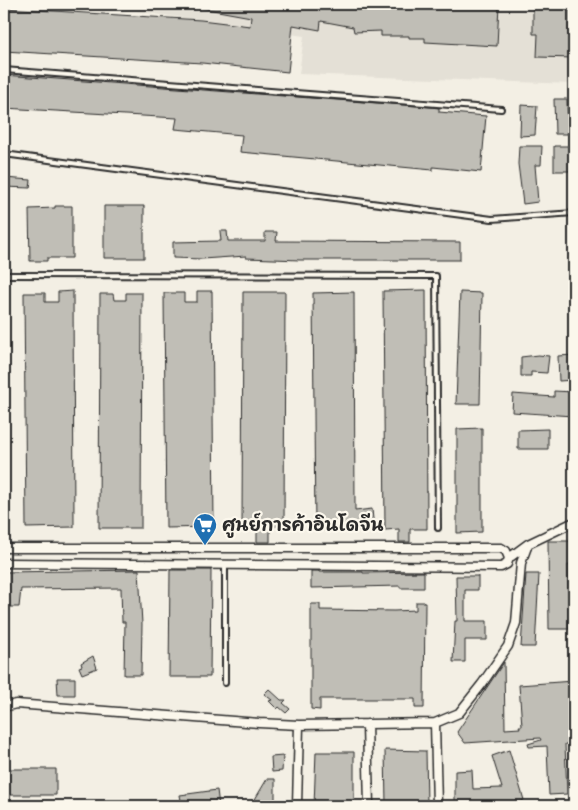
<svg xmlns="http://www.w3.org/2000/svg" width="578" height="810" font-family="'Playpen Sans','Playpen Sans Thai',sans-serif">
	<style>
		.built { fill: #e4e0d6 }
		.building { fill: #c0beb6; stroke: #2b2b2b }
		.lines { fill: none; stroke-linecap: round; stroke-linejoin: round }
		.lane-casing { stroke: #2b2b2b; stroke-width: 8 }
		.street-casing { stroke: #2b2b2b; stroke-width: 11 }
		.lane { stroke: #fbf7ec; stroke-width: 4 }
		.street { stroke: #fbf7ec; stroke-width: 8 }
		.labels { text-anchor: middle; stroke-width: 4.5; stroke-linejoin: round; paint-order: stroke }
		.poi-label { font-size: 18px; font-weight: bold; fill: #2b2b2b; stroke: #fbf7ec; text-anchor: start }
	</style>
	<rect width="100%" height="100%" fill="#f3efe4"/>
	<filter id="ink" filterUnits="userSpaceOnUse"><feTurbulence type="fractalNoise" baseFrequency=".02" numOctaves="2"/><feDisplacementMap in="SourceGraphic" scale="10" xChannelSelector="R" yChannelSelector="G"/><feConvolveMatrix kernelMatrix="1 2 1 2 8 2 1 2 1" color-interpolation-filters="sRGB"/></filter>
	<g filter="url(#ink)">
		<!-- built -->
		<path class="built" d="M88,4H574V84L299,74L304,36Z"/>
		<!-- building -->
		<path class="building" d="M196,4H331L352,8L381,7V5L467,6V4H499L497,46L425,42V38H409V36H381V31L354,32L353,27L321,21L320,30L293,25L288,72L202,63L4,51V8L201,20L250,26L251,17L196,7Z
			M533,4H574V58L537,57L538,34H533Z
			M4,75L430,107L439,108V112L486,116L481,172L433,167V170L240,152L242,135L175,129L177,118L4,108Z
			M554,99H567L568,134H555Z
			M521,105L537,106L535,135L520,136Z
			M519,146H542L541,165H535L538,202L523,204L518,164Z
			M554,146H572V171H554Z
			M4,178L31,180L30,188L4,187Z
			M55,206H72V258H47V261H30L29,209L55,208Z
			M104,206H144V258H104Z
			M220,231H227L228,241H265V232H277L276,241L460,242V260H300L246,258V256L202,259L173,258V242L221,241Z
			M426,290L427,529H410V542H399V529L385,530L383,291Z
			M73,291L74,527L26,528L24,293H45V302H58V292Z
			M197,291H212L214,527L166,528L164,293H184V302H197Z
			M243,292H285L284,526H270V542H257V526H242Z
			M354,292L355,511L372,509L374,530H315L313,293Z
			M460,292L482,293L480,404H456Z
			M126,293H142L141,528H99L100,294H113L114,300H126Z
			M538,355L549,356L547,373L531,372V376H521V357Z
			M574,355V380L559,381L558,356Z
			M554,391L574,392L573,416L512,412L513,394L554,397Z
			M482,428V532L457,533V429Z
			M548,429V449H518V430Z
			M548,541H574V565H568L569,629H549Z
			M139,570L142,624L141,675H124L125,622H122L121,588L21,589L19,607H4V572Z
			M170,570H211L210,677H169Z
			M311,571H319V572H363V573L424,572V588H400V586L311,588Z
			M526,574H539L535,647H521Z
			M456,576H478V590H465V621H487V640H465V662H453L455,621H457Z
			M416,602H425L424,708H415V699H320V710L311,709V604H320V610L394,611L416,610Z
			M93,656L97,668L82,674L79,667L82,666L81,663Z
			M504,662L505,729L520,728L519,726H522L519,685L573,681L574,710H572L574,743L565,744L567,794L549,795L547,746L529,747L528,744L541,740L540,738L465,743L457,732Z
			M57,678H75V695H58Z
			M269,689L281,700H286L283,703L290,709L286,713L279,707L277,709L269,701L272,700L264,694Z
			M385,750L426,751L427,804H386Z
			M509,750L524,800L508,805L476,806V804H455V771L472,770L473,789L502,788L492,756Z
			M316,752H354V806H314Z
			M283,756L282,771L272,772L271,757Z
			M4,769H56V795H4Z
			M267,779H275V806H251Z
			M217,790L219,806H182L180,795Z"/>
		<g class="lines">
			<!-- lane casing -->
			<g class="lane-casing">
				<path id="lane" d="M4,70L501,109
					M4,154L492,219L574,213
					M4,275L436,276L438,528
					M225,565V683"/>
			</g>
			<!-- street casing -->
			<g class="street-casing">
				<path id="street" d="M4,548H501L506,551L509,558L507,564L501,567L4,563
					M509,558L528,544
					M4,707L16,704L259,723L299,725L435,723L459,713L482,684L508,646L516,623L521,563L528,544L574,522
					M435,723L437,806
					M367,724L369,806
					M297,806L299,725"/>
			</g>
			<!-- lane -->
			<use href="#lane" class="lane"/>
			<!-- street -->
			<use href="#street" class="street"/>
		</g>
	</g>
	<!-- icons -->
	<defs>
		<g id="supermarket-pin" transform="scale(1.25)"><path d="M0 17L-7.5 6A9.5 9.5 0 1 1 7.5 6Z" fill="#1f6fb2" stroke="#fbf7ec"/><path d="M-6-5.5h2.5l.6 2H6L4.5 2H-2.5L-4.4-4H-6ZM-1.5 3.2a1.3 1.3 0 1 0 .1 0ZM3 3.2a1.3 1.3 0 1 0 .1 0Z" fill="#fff"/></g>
	</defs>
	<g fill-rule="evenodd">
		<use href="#supermarket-pin" x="205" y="525"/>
	</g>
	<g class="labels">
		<!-- poi labels -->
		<g class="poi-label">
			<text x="222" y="531">ศูนย์การค้าอินโดจีน</text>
		</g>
	</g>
	<!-- margin -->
	<rect width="578" height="810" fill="none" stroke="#fbf7ec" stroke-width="20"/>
	<rect x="10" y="10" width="558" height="790" fill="none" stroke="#2b2b2b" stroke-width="2" filter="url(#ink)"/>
</svg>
